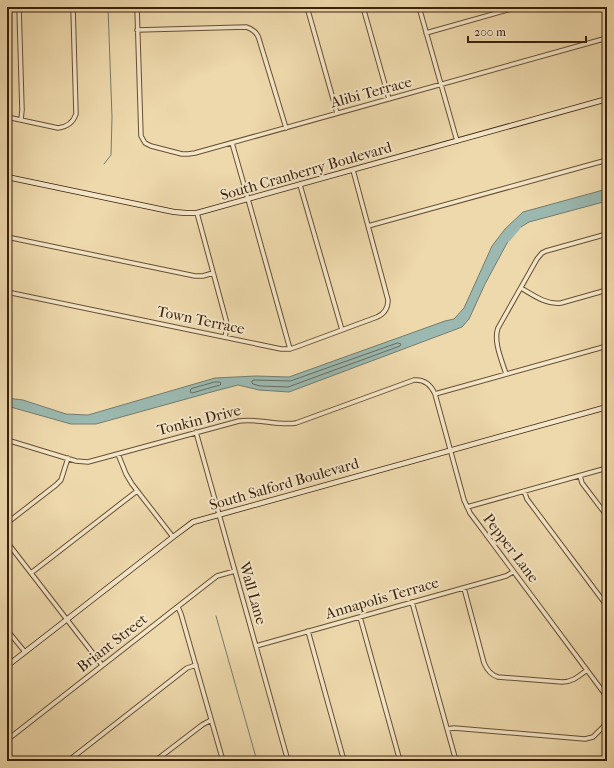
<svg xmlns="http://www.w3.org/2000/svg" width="614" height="768" font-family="'IM FELL French Canon',serif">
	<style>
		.water { fill: #9bb9b1; stroke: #747c6f }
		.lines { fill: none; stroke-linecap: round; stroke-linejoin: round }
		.shore { stroke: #6a6d5e; stroke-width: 1 }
		.stream { stroke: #747c6f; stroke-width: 1 }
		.canal { stroke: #9bb9b1; stroke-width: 4 }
		.street-casing { stroke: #674f33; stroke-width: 5.5 }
		.secondary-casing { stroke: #3a210b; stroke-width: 6 }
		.street { stroke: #f4e6c9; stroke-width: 3.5 }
		.secondary { stroke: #f4e6c9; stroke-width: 4.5 }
		.labels { text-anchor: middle; stroke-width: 4; stroke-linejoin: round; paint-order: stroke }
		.street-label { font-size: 15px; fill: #3a210b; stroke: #f4e6c9 }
	</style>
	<rect width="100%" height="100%" fill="#eed9ac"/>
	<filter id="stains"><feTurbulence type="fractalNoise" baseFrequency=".005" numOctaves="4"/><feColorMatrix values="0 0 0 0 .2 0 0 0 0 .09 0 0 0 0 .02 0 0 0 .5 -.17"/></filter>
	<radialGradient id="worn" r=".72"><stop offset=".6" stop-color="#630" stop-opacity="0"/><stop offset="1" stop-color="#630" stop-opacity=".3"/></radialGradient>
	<!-- water -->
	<path class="water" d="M607,189V201L529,222L513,232L485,284L469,319L462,327L289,392L259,390L238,385L215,391L96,424H71L7,406V398L23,400L66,414L88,415L215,378L256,376L289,377L445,321L454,319L464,308L492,246L505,229L523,212Z"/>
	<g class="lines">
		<!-- shore -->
		<path class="shore" d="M398,343L401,344L400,346L288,387L260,386L253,384L252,383V381L254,380L290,381Z
			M215,382H220L221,384L220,385L192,393L190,392L191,389Z"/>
		<!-- stream -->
		<path class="stream" d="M104,164L111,155L112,117L108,7
			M216,616L257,761"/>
		<!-- canal -->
		<path class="canal" d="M508,240L519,227"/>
		<!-- street casing -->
		<g class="street-casing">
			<path id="street" d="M19,7L22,110L21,120
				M137,7L141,136L145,143L151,146L182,154H188L195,153L607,38
				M307,7L337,113
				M363,7L389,99
				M419,7L457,141
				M137,30L246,27C253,29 257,32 259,39L286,128
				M426,33L518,7
				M7,117L58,128C67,127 73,123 76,114L73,7
				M232,143L248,199L290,349
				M300,185L342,330
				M197,213L226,320L227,327L225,337
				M368,226L607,160
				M7,237L195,276H203L213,273
				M521,288C533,295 546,305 561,303L607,290
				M7,292L281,349H290L296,347L377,317C384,314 388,308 388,300L353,170
				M506,374C502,361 493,341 498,328L537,259L542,253L546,251L607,234
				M435,394L607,346
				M196,432L288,761
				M7,440L76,461L88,462L239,421C258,418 277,426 296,423L414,380C425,379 431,385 435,394L464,500L470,513L607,697
				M118,454L126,474L132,484L173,537
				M580,476L582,483L607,516
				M524,491L527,499L607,606
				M467,507L607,468
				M7,523L56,485L61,480L68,458
				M7,542L102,665
				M31,573L137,491
				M464,588L484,663C487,670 491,675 498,677L562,682C573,682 579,676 587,670
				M412,602L456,761
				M178,607L181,614L223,761
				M360,617L400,761
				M7,630L25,652
				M308,631L344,761
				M256,646L506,576L513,572
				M447,729L454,728L585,739L593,737L607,723
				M7,740L208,583L217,576L235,571
				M68,761L187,668L196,665
				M155,761L202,725L211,720"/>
		</g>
		<!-- secondary casing -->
		<g class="secondary-casing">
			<path id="secondary" d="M7,177L174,212L186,213H197L607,99
				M7,666L173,537L193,522L607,407"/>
		</g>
		<!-- street -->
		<use href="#street" class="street"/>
		<!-- secondary -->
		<use href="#secondary" class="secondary"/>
	</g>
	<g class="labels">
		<!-- street labels -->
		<g class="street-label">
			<text transform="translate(371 92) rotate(-15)" y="5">Alibi Terrace</text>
			<text transform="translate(306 171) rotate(-16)" y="5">South Cranberry Boulevard</text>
			<text transform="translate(201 320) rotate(12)" y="5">Town Terrace</text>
			<text transform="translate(199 420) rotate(-14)" y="5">Tonkin Drive</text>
			<text transform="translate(284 484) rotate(-16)" y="5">South Salford Boulevard</text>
			<text transform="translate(511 548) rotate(53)" y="5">Pepper Lane</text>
			<text transform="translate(253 593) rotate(74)" y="5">Wall Lane</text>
			<text transform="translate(382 598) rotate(-16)" y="5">Annapolis Terrace</text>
			<text transform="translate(112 643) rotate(-38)" y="5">Briant Street</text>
		</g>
	</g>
	<!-- margin -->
	<rect width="614" height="768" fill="none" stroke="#eed9ac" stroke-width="24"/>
	<rect x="8" y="8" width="598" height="752" fill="none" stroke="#3a210b" stroke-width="2"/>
	<rect x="12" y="12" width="590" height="744" fill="none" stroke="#3a210b"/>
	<!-- scale -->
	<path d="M468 36v6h118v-6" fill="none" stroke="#3a210b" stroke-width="2"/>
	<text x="474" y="36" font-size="12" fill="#3a210b" stroke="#f4e6c9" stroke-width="3" paint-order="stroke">200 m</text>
	<rect width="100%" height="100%" filter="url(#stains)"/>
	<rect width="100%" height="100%" fill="url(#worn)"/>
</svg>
